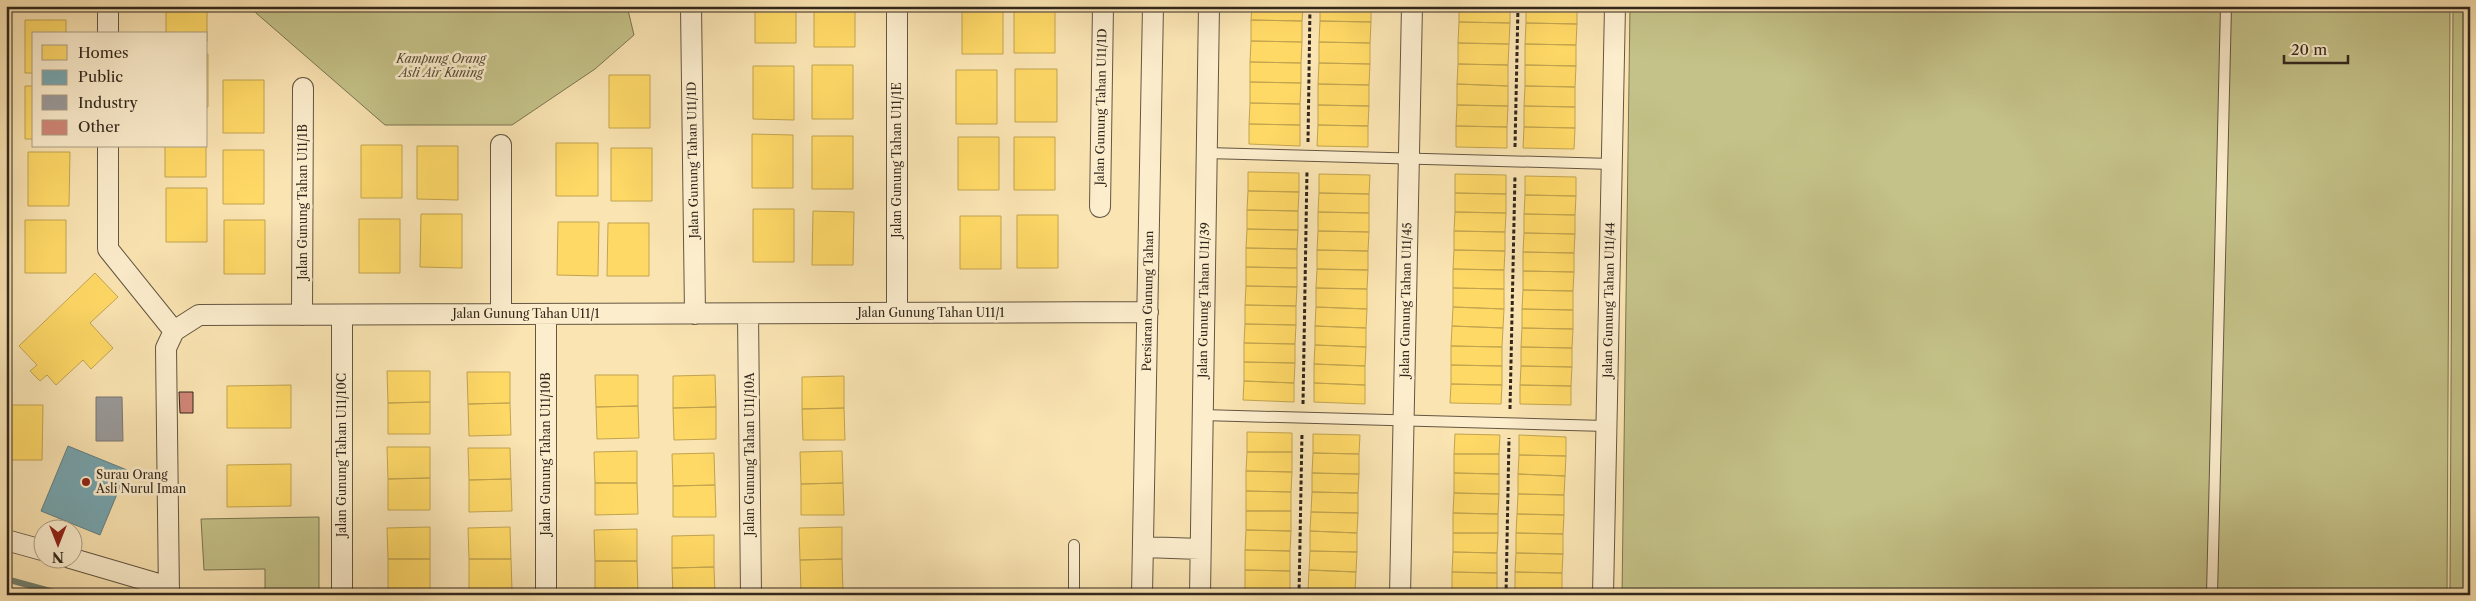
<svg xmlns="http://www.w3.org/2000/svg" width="2476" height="601" font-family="'Libre Caslon Text',serif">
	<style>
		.green { fill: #c4c288; stroke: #7b7452 }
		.homes { fill: #ffd966; stroke: #c2a450 }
		.public { fill: #76a5af; stroke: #627f83 }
		.industry { fill: #999; stroke: #7a7774 }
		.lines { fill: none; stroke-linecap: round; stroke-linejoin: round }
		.stream { stroke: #738271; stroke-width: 6 }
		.building { fill: #d08677; stroke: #32271c }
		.service-casing { stroke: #645642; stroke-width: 12 }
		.minor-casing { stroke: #645642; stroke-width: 22 }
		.path { stroke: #32271c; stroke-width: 3; stroke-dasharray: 4 2.5; stroke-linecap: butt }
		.service { stroke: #fcedcd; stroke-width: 10 }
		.minor { stroke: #fcedcd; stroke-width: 20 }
		.poi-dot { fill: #8f2418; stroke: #fcedcd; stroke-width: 2 }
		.labels { text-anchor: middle; stroke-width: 5; stroke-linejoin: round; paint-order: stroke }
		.park-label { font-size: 12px; font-style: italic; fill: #564e37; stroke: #fcedcd }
		.street-label { font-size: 12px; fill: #32271c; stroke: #fcedcd }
		.poi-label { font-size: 12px; fill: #32271c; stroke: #fcedcd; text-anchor: start }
	</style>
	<rect width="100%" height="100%" fill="#fae4b2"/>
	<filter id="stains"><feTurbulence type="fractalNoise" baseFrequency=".004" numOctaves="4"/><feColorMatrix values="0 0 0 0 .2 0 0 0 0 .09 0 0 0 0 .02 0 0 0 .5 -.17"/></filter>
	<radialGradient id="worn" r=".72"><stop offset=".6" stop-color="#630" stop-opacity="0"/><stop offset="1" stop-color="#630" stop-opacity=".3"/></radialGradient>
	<!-- green -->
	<path class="green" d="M248,6H627L634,35L595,69L512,125H385Z
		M1630,6H2450L2447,595H1622Z
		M2453,6H2470V595H2450Z
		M319,517V595H265V569L204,570L201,519Z"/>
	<!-- homes -->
	<path class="homes" d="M166,6H207V41L206,34H166Z
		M755,6H796V43H755Z
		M814,6H855V47H814Z
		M962,6H1003V54H962Z
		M1014,6H1055V53H1014Z
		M1252,6H1303L1302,21L1251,20Z
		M1320,6H1371V22L1320,21Z
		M1459,6H1510V23L1459,22Z
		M1526,6H1577V24L1526,23Z
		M25,20H66V34H34V73H25Z
		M1251,20L1302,21V42L1251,41Z
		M1320,21L1371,22L1370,43L1319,42Z
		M1459,22L1510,23L1509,44L1458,43Z
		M1526,23L1577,24L1576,45L1525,44Z
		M1251,41L1302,42L1301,63L1250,62Z
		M1319,42L1370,43V64L1319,63Z
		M1458,43L1509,44L1508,65L1458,64Z
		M1525,44L1576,45V66L1525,65Z
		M206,54H208V107H206Z
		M1250,62L1301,63V83L1250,82Z
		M1319,63L1370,64L1369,85L1318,84Z
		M1458,64L1508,65V86L1457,84Z
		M812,65H853V119H812Z
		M1525,65L1576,66L1575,87L1525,86Z
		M753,66H794V120L753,119Z
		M1015,69H1057V122H1015Z
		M956,70H997V124H956Z
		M609,75H650V128H609Z
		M223,80H264V133H223Z
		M1250,82L1301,83L1300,104L1250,103Z
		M1318,84L1369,85V106L1318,105Z
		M1457,84L1508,86V106L1457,105Z
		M25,86H34V139H25Z
		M1525,86L1575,87V107L1524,106Z
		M1250,103L1300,104V125L1249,124Z
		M1318,105L1369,106L1368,126L1318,125Z
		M1457,105L1508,106L1507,127L1456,126Z
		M1524,106L1575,107V128L1524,127Z
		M1249,124L1300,125V146L1249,144Z
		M1318,125L1368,126V147L1317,146Z
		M1456,126L1507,127V148L1456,147Z
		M1524,127L1575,128L1574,149L1523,148Z
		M752,134L793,135V188H752Z
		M812,136H853V189H812Z
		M958,137H999V190H958Z
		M1014,137H1055V190H1014Z
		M556,143H598V196H556Z
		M361,145H402V198H361Z
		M165,146H206V177H165Z
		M417,146H458V200L417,199Z
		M611,148H652V201H611Z
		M223,150H264V204H223Z
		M28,152H70L69,206H28Z
		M1248,172L1299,173V192L1248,191Z
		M1319,174L1370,175L1369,194L1319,193Z
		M1455,174L1506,175V194L1455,193Z
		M1525,176L1576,177V196L1525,195Z
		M166,188H207V242H166Z
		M1248,191L1299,192L1298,211L1247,210Z
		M1319,193L1369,194V213L1318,212Z
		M1455,193L1506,194V213L1455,212Z
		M1525,195L1576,196L1575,215L1524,214Z
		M753,209H794V262H753Z
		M1247,210L1298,211V230L1247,229Z
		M813,211L854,212L853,265H812Z
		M1318,212L1369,213V232L1318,231Z
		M1455,212L1506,213L1505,232L1454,231Z
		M421,214H462V268L420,267Z
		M1524,214L1575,215V234L1524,233Z
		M1017,215H1058V268H1017Z
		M960,216H1001V269H960Z
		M359,219H400V273H359Z
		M25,220H66V273H25Z
		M224,220H265V274H224Z
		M558,222H599L598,276L557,275Z
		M608,223H649V276H607Z
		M1247,229L1298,230L1297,249L1246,248Z
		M1318,231L1369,232L1368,251L1317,250Z
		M1454,231L1505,232V251L1454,250Z
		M1524,233L1575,234L1574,253L1523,252Z
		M1246,248L1297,249V268L1246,267Z
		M1317,250L1368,251V270L1317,269Z
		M1454,250L1505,251L1504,270L1453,269Z
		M1523,252L1574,253V272L1523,271Z
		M1246,267L1297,268V287L1246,286Z
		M1317,269L1368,270L1367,289L1316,288Z
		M1453,269L1504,270V289L1453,288Z
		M1523,271L1574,272L1573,291L1523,290Z
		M95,273L118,297L90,323L113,348L91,369L83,360L56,385L47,375L40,381L30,371L37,365L19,346Z
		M1246,286L1297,287L1296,306L1245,305Z
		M1316,288L1367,289V309L1316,307Z
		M1453,288L1504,289V309L1453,307Z
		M1523,290L1573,291V310L1522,309Z
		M1245,305L1296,306V325L1245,324Z
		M1316,307L1367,309L1366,328L1315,326Z
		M1453,307L1504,309L1503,328L1452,326Z
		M1522,309L1573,310V329L1522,328Z
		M1245,324L1296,325L1295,344L1244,343Z
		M1315,326L1366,328V347L1315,345Z
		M1452,326L1503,328L1502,347L1451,346Z
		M1522,328L1573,329L1572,348L1521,347Z
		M1244,343L1295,344V363L1244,362Z
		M1315,345L1366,347L1365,366L1314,364Z
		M1451,346L1502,347V366L1451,365Z
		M1521,347L1572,348V367L1521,366Z
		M1244,362L1295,363L1294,383L1244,381Z
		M1314,364L1365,366V385L1314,383Z
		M1451,365L1502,366V385L1451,384Z
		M1521,366L1572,367L1571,386L1520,385Z
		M387,371H430V402L388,403Z
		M467,372H510V403L468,404Z
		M595,375H638V406L596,407Z
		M715,375L716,407L673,408V376Z
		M844,376V408L802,409V377Z
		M1244,381L1294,383V402L1243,400Z
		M1314,383L1365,385V404L1314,402Z
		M1451,384L1502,385L1501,404L1450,403Z
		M291,385V428H227V386Z
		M1520,385L1571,386V405L1520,404Z
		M430,402V434H388V403Z
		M510,403L511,435L469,436L468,404Z
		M6,405H43L42,460H6Z
		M638,406L639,438L597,439L596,407Z
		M716,407V439L674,440L673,408Z
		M844,408L845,440H803L802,409Z
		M1247,432L1292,433V452H1247Z
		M1313,434L1360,435L1359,454L1313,453Z
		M1455,434L1500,435L1499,454H1454Z
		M1519,435L1566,437V456L1519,455Z
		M387,447H430V478L388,479Z
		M468,448H510L511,479L469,480Z
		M637,451V483H595L594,452Z
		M842,451L843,483L801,484L800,452Z
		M1247,452H1292V472L1246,471Z
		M714,453L715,485L673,486L672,454Z
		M1313,453L1359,454V474L1312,473Z
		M1454,454H1499V474L1454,473Z
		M1519,455L1566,456L1565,476L1518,474Z
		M291,464V506L227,507V465Z
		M1246,471L1292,472L1291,492L1246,491Z
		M1312,473L1359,474L1358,493L1312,492Z
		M1454,473L1499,474V494L1454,493Z
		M1518,474L1565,476L1564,495L1518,494Z
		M430,478V510H388V479Z
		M511,479L512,511L469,512V480Z
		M595,483H637L638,514L595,515Z
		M843,483L844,515H801V484Z
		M715,485L716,517H673V486Z
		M1246,491L1291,492V511H1246Z
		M1312,492L1358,493V513L1311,512Z
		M1454,493L1499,494L1498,514L1453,513Z
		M1518,494L1564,495V515L1517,514Z
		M1246,511H1291V531L1246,530Z
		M1311,512L1358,513L1357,533L1310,531Z
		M1453,513L1498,514V533H1453Z
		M1517,514L1564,515L1563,534L1516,533Z
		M430,527V559H388L387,528Z
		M510,527L511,559H469L468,528Z
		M842,527V559L800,560L799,528Z
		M637,529V561H595L594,530Z
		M1246,530L1291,531L1290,551L1245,550Z
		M1310,531L1357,533V552L1310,551Z
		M1453,533H1498L1497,553L1453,552Z
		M1516,533L1563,534V554L1516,553Z
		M714,535V567L672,568V536Z
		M1245,550L1290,551V571L1245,570Z
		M1310,551L1357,552L1356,572L1309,570Z
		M1453,552L1497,553V573L1452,572Z
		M1516,553L1563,554L1562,573L1515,572Z
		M388,559H430V591H388Z
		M469,559H511L512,591H469Z
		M842,559L843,591L801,592L800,560Z
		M595,561H637L638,592L595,593Z
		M714,567L715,595H673L672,568Z
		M1245,570L1290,571V590H1245Z
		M1309,570L1356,572L1355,591L1308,590Z
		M1452,572L1497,573V592H1452Z
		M1515,572L1562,573V593L1515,592Z
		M1245,590H1290V595H1245Z
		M1308,590L1355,591V595H1308Z
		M1452,592H1497V595H1452Z
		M1515,592L1562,593V595H1515Z"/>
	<!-- public -->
	<path class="public" d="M68,446L127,470L100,535L41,511Z"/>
	<!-- industry -->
	<path class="industry" d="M96,397H122L123,441H96Z"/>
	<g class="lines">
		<!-- stream -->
		<path class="stream" d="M6,579L65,595"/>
	</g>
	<!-- building -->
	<path class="building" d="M179,392H193V413H180Z"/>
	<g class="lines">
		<!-- service casing -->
		<g class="service-casing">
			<path id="service" d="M1206,153L1612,164
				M1202,415L1606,426
				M1074,545V595
				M2212,595L2226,6"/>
		</g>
		<!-- minor casing -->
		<g class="minor-casing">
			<path id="minor" d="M108,6V34
				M691,6L695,314
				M897,6V313
				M501,145V314
				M108,146V249L174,331
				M1100,207L1103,6
				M546,314V595
				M748,314L751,595
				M302,315L303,88
				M342,315V595
				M6,540L42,550
				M1144,547L1200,549
				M70,558L169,587
				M169,595L166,348L174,331L199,315L1148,312
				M1142,595L1153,6
				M1200,595L1209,6
				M1400,595L1412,6
				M1603,595L1615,6"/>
		</g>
		<!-- path -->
		<path class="path" d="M1308,142L1310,6
			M1515,147L1518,6
			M1303,404L1307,170
			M1510,409L1515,175
			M1299,595L1302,433
			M1506,595L1509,438"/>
		<!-- service -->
		<use href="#service" class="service"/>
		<!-- minor -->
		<use href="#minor" class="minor"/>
	</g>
	<!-- markers -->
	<circle class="poi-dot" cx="86" cy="482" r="5"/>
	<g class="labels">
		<!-- park labels -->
		<g class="park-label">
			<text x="441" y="63">Kampung Orang<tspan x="441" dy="14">Asli Air Kuning</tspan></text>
		</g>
		<!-- street labels -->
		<g class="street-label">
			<text transform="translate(1101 107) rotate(-89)" y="4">Jalan Gunung Tahan U11/1D</text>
			<text transform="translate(693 160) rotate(-91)" y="4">Jalan Gunung Tahan U11/1D</text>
			<text transform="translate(897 160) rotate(-90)" y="4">Jalan Gunung Tahan U11/1E</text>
			<text transform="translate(303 202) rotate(-90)" y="4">Jalan Gunung Tahan U11/1B</text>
			<text transform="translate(1204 300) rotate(-89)" y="4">Jalan Gunung Tahan U11/39</text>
			<text transform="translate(1406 300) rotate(-89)" y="4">Jalan Gunung Tahan U11/45</text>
			<text transform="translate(1609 300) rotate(-89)" y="4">Jalan Gunung Tahan U11/44</text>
			<text transform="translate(1148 301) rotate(-89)" y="4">Persiaran Gunung Tahan</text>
			<text x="931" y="317">Jalan Gunung Tahan U11/1</text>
			<text x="526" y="318">Jalan Gunung Tahan U11/1</text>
			<text transform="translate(546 454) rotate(-90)" y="4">Jalan Gunung Tahan U11/10B</text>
			<text transform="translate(750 454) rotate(-90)" y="4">Jalan Gunung Tahan U11/10A</text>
			<text transform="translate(342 455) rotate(-90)" y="4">Jalan Gunung Tahan U11/10C</text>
		</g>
		<!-- poi labels -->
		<g class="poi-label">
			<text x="96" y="479">Surau Orang<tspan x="96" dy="14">Asli Nurul Iman</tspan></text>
		</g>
	</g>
	<!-- margin -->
	<rect width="2476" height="601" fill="none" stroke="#fae4b2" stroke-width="25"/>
	<rect x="8" y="8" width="2461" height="586" fill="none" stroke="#32271c" stroke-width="2.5"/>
	<rect x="12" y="12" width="2451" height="576" fill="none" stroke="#32271c"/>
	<!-- legend -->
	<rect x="32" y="32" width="175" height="115" fill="#fcedcd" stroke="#ab9e86"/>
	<rect x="42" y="45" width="25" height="15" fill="#ffd966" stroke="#ab9e86"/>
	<text x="78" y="58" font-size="15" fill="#32271c">Homes</text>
	<rect x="42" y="70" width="25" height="15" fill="#76a5af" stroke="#ab9e86"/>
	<text x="78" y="82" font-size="15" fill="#32271c">Public</text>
	<rect x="42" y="95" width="25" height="15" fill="#999999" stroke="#ab9e86"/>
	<text x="78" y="108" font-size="15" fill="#32271c">Industry</text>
	<rect x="42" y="120" width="25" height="15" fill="#d08677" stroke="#ab9e86"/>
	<text x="78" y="132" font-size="15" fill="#32271c">Other</text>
	<!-- north arrow -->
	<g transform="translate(58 544) rotate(180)"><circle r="24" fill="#fcedcd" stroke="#ab9e86"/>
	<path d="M0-4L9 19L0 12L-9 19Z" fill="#8f2418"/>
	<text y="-8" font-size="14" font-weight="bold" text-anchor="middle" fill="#32271c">N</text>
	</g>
	<!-- scale -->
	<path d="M2284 55v8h64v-8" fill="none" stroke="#32271c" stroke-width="2.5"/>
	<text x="2291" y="55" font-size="15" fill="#32271c" stroke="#fcedcd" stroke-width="4" paint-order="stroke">20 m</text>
	<rect width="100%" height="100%" filter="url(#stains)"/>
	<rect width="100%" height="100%" fill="url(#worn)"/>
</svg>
